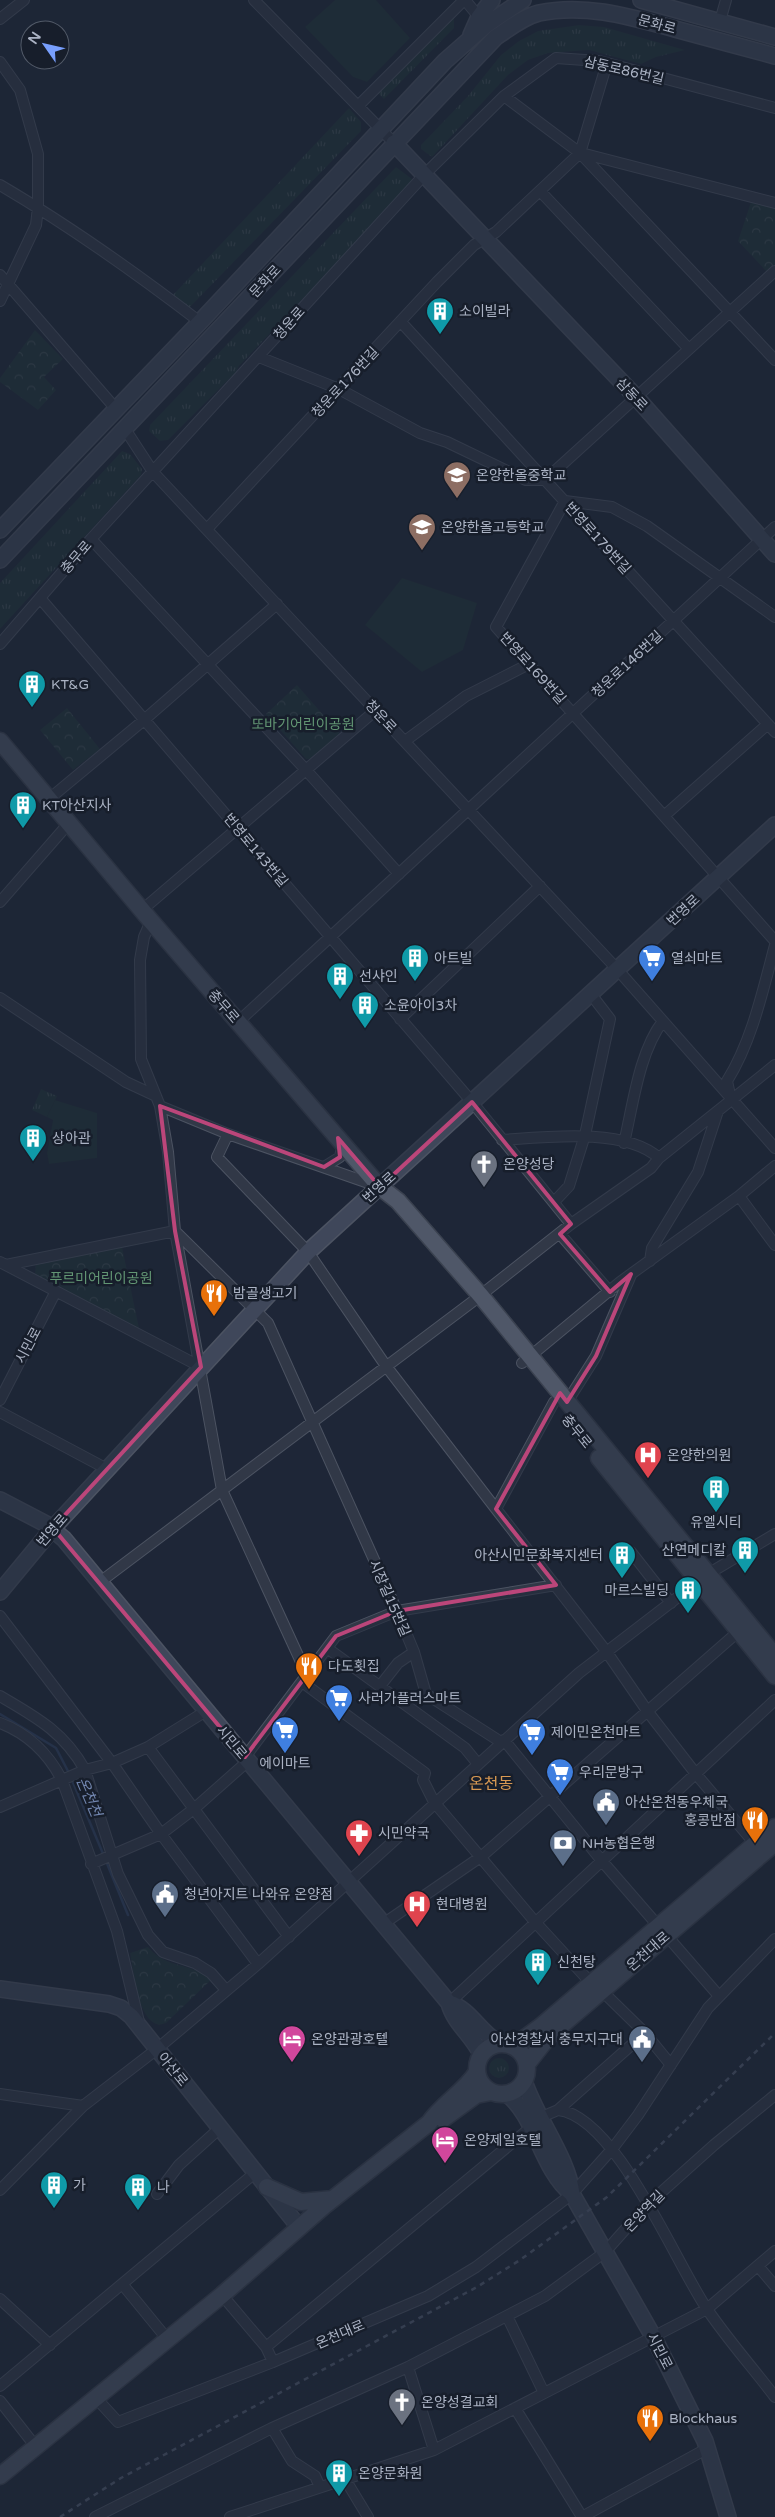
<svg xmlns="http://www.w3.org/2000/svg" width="775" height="2517" font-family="'Varela Round','Noto Sans KR',sans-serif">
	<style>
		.grass { fill: url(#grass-tufts) }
		.park { fill: url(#park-crowns) }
		.pitch { fill: #203338 }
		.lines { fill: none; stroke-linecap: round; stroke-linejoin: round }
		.stream { stroke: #30405f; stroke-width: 2.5 }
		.street-casing { stroke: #4c5362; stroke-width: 12 }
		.secondary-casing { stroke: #4c5362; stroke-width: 18 }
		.primary-casing { stroke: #3b4250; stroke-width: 19 }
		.street { stroke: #313847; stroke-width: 10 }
		.secondary { stroke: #3f475a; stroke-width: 15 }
		.primary { stroke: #4f5768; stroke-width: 16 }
		.rail { stroke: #535c6f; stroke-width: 2.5; stroke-dasharray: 5 5; stroke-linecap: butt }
		.marked { fill: none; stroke: #bb467a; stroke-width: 4; stroke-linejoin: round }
		.labels { text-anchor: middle; stroke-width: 5; stroke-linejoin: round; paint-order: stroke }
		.street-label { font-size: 14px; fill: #abb3c4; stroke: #171e2b }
		.poi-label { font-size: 14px; fill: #abb3c4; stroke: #171e2b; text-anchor: start }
		.park-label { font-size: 14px; fill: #629573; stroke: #171e2b }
		.water-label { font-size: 15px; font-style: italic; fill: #7286af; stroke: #171e2b }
		.quarter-label { font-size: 16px; fill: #d89953; stroke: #171e2b }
	</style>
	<defs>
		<pattern id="grass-tufts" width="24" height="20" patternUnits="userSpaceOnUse" patternTransform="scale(1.25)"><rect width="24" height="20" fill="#203338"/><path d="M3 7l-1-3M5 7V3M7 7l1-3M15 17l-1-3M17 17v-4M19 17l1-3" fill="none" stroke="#3e4e53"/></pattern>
		<pattern id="park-crowns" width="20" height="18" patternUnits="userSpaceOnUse" patternTransform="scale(1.25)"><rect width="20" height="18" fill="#203338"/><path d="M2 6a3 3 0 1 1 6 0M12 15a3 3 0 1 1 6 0" fill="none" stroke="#3e4e53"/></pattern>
	</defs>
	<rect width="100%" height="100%" fill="#1e2637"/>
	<!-- grass -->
	<path class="grass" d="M454,17V28L384,99L378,93Z
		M579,25L604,27L685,50L656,57L641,64L589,50L548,53L528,60L508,75L432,157L421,149V145L468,96L501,55L519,41L538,31Z
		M349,108L361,122V131L190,307H185L172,296Z
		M396,167L412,179V183L239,366L236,372L168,440L160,441L149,431L150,425Z
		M122,451L130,454L142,469L141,475L0,629V583Z
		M41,1089L57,1096L47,1117L32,1110Z
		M489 2068a10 10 0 1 1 20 0a10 10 0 1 1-20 0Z"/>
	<!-- park -->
	<path class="park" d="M751,202L775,209V265L767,272L738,241Z
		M35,330L63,359L44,377L56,390L38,410L0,382V378Z
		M297,685L340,734L311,759H306L266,714Z
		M67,708L100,749L73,770L40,730Z
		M122,1247L139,1328L35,1274L36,1263Z
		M148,1947C168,1970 189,1961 211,1980L166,2023L159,2025C137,2020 134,1972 130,1953Z"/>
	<!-- pitch -->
	<path class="pitch" d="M335,0H376L410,38L367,82L353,77L305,27Z
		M402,578L477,603L463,650L422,672L365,625Z
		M55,1100L97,1113V1158L49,1164L47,1153L53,1120L47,1117Z"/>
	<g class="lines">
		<!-- stream -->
		<path class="stream" d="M0,1714L56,1748L70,1775
			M72,1780L104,1856
			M106,1861L128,1915"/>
		<!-- street casing -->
		<g class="street-casing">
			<path id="street" d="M254,0L394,143
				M465,0L479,17
				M0,19L24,0
				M720,21L726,0
				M0,62L20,90L38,154V207L36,225L0,301
				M504,96L580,153L775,360
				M358,106L464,0
				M581,153L775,203
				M0,185C70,226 136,273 200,322
				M540,191L689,349
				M0,275L116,409
				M401,322L775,732
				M259,357L339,389L420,433L447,442L526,480H545
				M125,429L153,472L617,969L775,1148
				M545,480L775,271
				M207,529L437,282L474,245L496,232L580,153L607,63
				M91,539L306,770L399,874
				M40,598L472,1102L571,1224
				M775,617L647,526L612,507L565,501L496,627L775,941
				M0,644L91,539L425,174L504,96L556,58L599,61L775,108
				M405,741L466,696L529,664
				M49,799L144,720L277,604
				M664,816L768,724
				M0,902L69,823
				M142,910L376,710
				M151,921L144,937L140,960L141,1059L160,1106L168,1152L175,1231L222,1490L307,1675
				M0,998L126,1082L156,1096
				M400,1019L540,886
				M238,1022L775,527
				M730,1095L727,1081C752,1041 763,990 775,945
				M160,1106L228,1134L377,1186
				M228,1134L217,1157L308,1252L386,1366L496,1509L554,1402
				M502,1140C545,1137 625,1127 659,1158
				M624,1143C633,1105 639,1052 663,1021
				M324,1167L340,1157L342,1147L339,1141
				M739,1196L775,1245
				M554,1202L569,1186L585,1135L610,1019L590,993
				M175,1231L268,1323L397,1611L414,1652L426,1694L501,1742
				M560,1234L610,1292
				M650,1261L652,1248L698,1172L718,1111
				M0,1262L201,1367
				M6,1265L175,1231
				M522,1363L620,1282L739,1196L775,1166
				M0,1400L56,1291
				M567,1402L596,1356L631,1275
				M0,1412L107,1469
				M496,1509L606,1651L648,1712L696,1774L755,1844
				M631,1552L671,1603
				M100,1582L472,1302L571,1224L651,1168L659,1158L775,1065
				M0,1616L112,1763L161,1834L258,1964
				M327,1648L465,1748L478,1764
				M302,1682L425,1773L423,1780L434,1802L536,1923L591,1983
				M380,1686L398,1663L414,1652
				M0,1696C36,1717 64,1732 85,1770L118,1874L148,1935L163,1952L195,1963L211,1973L226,1990
				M0,1723C29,1734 48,1753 62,1780L117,1931L139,2022
				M504,1740L602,1861L719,1996
				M148,1747L289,1937
				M245,1757L336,1636L397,1611L556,1585
				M0,1807L85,1770L112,1763L148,1747L206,1711
				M91,1864L161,1834L195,1808L248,1761
				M383,1924L482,1856L739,1631
				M602,1991L645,2033L671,2065
				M449,2003L775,1700
				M0,2094L83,2106
				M558,2110C616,2116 675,2262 707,2309C728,2340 753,2368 775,2397
				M539,2118L558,2110L645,2033
				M0,2190L83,2106L157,2049L258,1964L579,1673L708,1574L775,1534
				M157,2194L179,2165L220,2128
				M758,2266L775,2286
				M123,2285L168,2340
				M222,2295L266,2347L273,2362
				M0,2299L50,2345
				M507,2316L544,2393
				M266,2347L530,2128
				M408,2367L434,2450
				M0,2386L256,2172
				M96,2398L118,2422L273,2362L428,2296L476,2267L572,2194L613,2148L638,2115L708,2008L775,1939
				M0,2401L36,2447
				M515,2408L582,2517
				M272,2428L292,2461L315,2476L320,2487
				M345,2479L368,2517
				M95,2517L272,2428L408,2367L545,2296L605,2252L647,2205L714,2145L775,2095
				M230,2517L434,2450L707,2309L775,2251
				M582,2517L708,2448"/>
		</g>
		<!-- secondary casing -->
		<g class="secondary-casing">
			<path id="secondary" d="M641,0L775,37
				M471,35L479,17L492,0
				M394,143L636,397L775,554
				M0,530L200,322L445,61L486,25L523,0
				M0,560L496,37C510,28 523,17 539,13C585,3 631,17 675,29C708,38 742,47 775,56
				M0,1500L46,1524L64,1539L449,2003C454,2023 473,2036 481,2054
				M0,1592L53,1528L308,1252L775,825
				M0,1989L109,2004L121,2008L131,2016L299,2227
				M449,2003C470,2009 480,2033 500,2044
				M524,2081C536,2118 568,2158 572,2194
				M507,2094C536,2116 541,2169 572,2194L654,2338L705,2441L728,2517"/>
		</g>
		<!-- primary casing -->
		<g class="primary-casing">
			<path id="primary" d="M0,741L151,921L380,1187L398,1201L481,1296L775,1656
				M599,1458L775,1676
				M477 2069a25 25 0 1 1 50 0a25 25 0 1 1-50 0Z
				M510,2045L525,2038L540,2027L775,1827
				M527,2064L549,2036L775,1843
				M443,2119L476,2095L491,2092
				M267,2187L301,2202L333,2199
				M0,2476L222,2295L324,2206L429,2123C443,2103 464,2092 477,2072"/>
		</g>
		<!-- street -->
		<use href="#street" class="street"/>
		<!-- secondary -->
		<use href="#secondary" class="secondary"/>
		<!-- primary -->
		<use href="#primary" class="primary"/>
		<!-- rail -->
		<path class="rail" d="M60,2517L121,2478L477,2287L520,2260L607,2197L775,2033"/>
	</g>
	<!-- marked area -->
	<path d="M0 0H775V2517H0ZM472,1102L571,1224L560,1234L610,1292L631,1274L596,1356L567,1402L560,1393L496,1509L556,1585L397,1611L336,1636L245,1757L53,1528L201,1367L175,1231L160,1106L324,1167L340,1157L338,1138L380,1187Z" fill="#1e2637" fill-opacity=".55" fill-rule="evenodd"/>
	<path class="marked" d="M472,1102L571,1224L560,1234L610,1292L631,1274L596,1356L567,1402L560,1393L496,1509L556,1585L397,1611L336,1636L245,1757L53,1528L201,1367L175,1231L160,1106L324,1167L340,1157L338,1138L380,1187Z"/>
	<!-- icons -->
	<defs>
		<g id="building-pin" transform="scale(1.4375)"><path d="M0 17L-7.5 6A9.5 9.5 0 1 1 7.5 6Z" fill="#0f9aa8" stroke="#171e2b"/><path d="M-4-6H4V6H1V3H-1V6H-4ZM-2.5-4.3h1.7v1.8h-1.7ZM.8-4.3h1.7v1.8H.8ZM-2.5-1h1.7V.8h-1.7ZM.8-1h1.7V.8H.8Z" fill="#fff"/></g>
		<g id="school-pin" transform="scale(1.4375)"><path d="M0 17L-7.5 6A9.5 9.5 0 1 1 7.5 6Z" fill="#8d6e63" stroke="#171e2b"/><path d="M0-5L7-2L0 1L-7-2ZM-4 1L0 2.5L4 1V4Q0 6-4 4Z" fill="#fff"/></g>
		<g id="supermarket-pin" transform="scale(1.4375)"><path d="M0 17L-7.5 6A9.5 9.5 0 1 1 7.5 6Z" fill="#3f7fe0" stroke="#171e2b"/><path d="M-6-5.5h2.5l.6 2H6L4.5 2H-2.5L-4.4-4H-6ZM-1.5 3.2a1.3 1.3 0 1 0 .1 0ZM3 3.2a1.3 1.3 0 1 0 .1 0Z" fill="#fff"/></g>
		<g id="church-pin" transform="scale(1.4375)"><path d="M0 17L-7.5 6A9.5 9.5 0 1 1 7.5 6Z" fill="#6b7280" stroke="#171e2b"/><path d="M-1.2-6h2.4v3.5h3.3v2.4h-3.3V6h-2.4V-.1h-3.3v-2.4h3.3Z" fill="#fff"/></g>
		<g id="restaurant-pin" transform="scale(1.4375)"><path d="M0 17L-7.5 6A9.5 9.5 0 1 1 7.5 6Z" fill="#e8710a" stroke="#171e2b"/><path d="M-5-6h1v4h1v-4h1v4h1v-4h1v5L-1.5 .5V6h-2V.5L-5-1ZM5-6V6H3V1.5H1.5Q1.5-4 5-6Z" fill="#fff"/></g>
		<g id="hospital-pin" transform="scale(1.4375)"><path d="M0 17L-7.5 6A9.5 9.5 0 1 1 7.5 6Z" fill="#e0444e" stroke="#171e2b"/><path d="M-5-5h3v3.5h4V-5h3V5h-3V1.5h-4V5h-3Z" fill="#fff"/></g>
		<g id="civic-pin" transform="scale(1.4375)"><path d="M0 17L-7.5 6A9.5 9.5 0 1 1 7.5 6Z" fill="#5c6f8a" stroke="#171e2b"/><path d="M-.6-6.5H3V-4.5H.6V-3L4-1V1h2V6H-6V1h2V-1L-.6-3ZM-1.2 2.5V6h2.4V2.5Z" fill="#fff"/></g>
		<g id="pharmacy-pin" transform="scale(1.4375)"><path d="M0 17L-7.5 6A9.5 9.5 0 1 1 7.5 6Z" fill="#e0444e" stroke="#171e2b"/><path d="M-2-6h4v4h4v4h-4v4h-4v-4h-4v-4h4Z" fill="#fff"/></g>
		<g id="bank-pin" transform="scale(1.4375)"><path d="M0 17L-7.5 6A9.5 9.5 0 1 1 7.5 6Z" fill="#5c6f8a" stroke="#171e2b"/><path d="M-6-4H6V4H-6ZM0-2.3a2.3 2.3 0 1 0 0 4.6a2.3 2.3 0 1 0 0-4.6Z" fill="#fff"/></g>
		<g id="hotel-pin" transform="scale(1.4375)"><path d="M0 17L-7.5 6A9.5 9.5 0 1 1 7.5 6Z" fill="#d1479c" stroke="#171e2b"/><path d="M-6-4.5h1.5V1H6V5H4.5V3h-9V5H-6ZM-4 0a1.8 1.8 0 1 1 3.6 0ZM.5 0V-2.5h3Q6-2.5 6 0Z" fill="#fff"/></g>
	</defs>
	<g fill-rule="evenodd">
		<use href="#building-pin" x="440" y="311"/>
		<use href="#school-pin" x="457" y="475"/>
		<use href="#school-pin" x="422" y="527"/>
		<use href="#building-pin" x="32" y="684"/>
		<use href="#building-pin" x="23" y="805"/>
		<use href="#building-pin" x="415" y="958"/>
		<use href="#supermarket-pin" x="652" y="958"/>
		<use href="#building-pin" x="340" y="976"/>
		<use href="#building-pin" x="365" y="1005"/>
		<use href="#building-pin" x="33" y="1138"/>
		<use href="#church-pin" x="484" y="1164"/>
		<use href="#restaurant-pin" x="214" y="1293"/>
		<use href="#hospital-pin" x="648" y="1455"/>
		<use href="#building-pin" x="716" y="1489"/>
		<use href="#building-pin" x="745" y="1550"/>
		<use href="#building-pin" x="622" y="1555"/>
		<use href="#building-pin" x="688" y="1590"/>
		<use href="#restaurant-pin" x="309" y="1666"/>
		<use href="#supermarket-pin" x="339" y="1698"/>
		<use href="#supermarket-pin" x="285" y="1730"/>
		<use href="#supermarket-pin" x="532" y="1732"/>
		<use href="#supermarket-pin" x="560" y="1772"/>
		<use href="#civic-pin" x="606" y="1802"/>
		<use href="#restaurant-pin" x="755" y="1820"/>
		<use href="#pharmacy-pin" x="359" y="1833"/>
		<use href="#bank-pin" x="563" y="1843"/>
		<use href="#civic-pin" x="165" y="1894"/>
		<use href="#hospital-pin" x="417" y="1904"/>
		<use href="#building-pin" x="538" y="1962"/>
		<use href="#hotel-pin" x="292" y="2039"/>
		<use href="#civic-pin" x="642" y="2039"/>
		<use href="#hotel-pin" x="445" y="2140"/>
		<use href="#building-pin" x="54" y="2185"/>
		<use href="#building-pin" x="138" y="2187"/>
		<use href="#church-pin" x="402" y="2402"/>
		<use href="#restaurant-pin" x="650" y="2418"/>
		<use href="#building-pin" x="339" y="2473"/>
	</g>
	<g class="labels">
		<!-- street labels -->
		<g class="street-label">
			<text transform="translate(657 24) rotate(15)" y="5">문화로</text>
			<text transform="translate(624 70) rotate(13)" y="5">삼동로86번길</text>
			<text transform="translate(265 281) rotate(-47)" y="5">문화로</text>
			<text transform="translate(289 323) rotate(-48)" y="5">청운로</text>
			<text transform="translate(345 382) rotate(-47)" y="5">청운로176번길</text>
			<text transform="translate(632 394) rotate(47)" y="5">삼동로</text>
			<text transform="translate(598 538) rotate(48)" y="5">번영로179번길</text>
			<text transform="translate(76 557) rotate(-49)" y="5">충무로</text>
			<text transform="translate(627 664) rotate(-43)" y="5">청운로146번길</text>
			<text transform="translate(533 668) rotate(48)" y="5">번영로169번길</text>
			<text transform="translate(381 716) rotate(47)" y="5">청운로</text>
			<text transform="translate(256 850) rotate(50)" y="5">번영로143번길</text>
			<text transform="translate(683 910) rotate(-43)" y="5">번영로</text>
			<text transform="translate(224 1006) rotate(49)" y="5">충무로</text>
			<text transform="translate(379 1187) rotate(-42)" y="5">번영로</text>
			<text transform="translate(28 1345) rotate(-62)" y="5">시민로</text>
			<text transform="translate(577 1431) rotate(51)" y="5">충무로</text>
			<text transform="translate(52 1530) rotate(-49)" y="5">번영로</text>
			<text transform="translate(390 1598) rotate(66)" y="5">시장길15번길</text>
			<text transform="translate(232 1742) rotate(50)" y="5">시민로</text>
			<text transform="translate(648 1951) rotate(-41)" y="5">온천대로</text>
			<text transform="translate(173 2069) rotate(51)" y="5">아산로</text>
			<text transform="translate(644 2211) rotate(-46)" y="5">온양역길</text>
			<text transform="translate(340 2334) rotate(-23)" y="5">온천대로</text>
			<text transform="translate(660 2351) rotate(63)" y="5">시민로</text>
		</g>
		<!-- poi labels -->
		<g class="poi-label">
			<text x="459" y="316">소이빌라</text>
			<text x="476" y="480">온양한올중학교</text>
			<text x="441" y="532">온양한올고등학교</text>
			<text x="51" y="689">KT&amp;G</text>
			<text x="42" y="810">KT아산지사</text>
			<text x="434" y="963">아트빌</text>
			<text x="671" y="963">열쇠마트</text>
			<text x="359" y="981">선샤인</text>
			<text x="384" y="1010">소윤아이3차</text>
			<text x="52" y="1143">상아관</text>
			<text x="503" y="1169">온양성당</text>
			<text x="233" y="1298">밤골생고기</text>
			<text x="667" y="1460">온양한의원</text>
			<text x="716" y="1527" text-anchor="middle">유엘시티</text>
			<text x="726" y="1555" text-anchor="end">산연메디칼</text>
			<text x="603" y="1560" text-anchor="end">아산시민문화복지센터</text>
			<text x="669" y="1595" text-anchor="end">마르스빌딩</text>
			<text x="328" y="1671">다도횟집</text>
			<text x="358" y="1703">사러가플러스마트</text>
			<text x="551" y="1737">제이민온천마트</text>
			<text x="285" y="1768" text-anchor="middle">에이마트</text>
			<text x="579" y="1777">우리문방구</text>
			<text x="625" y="1807">아산온천동우체국</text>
			<text x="736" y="1825" text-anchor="end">홍콩반점</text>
			<text x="378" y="1838">시민약국</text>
			<text x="582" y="1848">NH농협은행</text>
			<text x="184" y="1899">청년아지트 나와유 온양점</text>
			<text x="436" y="1909">현대병원</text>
			<text x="557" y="1967">신천탕</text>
			<text x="311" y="2044">온양관광호텔</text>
			<text x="623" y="2044" text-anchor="end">아산경찰서 충무지구대</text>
			<text x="464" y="2145">온양제일호텔</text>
			<text x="73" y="2190">가</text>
			<text x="157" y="2192">나</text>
			<text x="421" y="2407">온양성결교회</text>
			<text x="669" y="2423">Blockhaus</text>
			<text x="358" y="2478">온양문화원</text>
		</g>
		<!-- park labels -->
		<g class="park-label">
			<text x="303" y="729">또바기어린이공원</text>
			<text x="101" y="1283">푸르미어린이공원</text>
		</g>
		<!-- water labels -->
		<g class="water-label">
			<text transform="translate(89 1797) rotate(67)" y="5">온천천</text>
		</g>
		<!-- quarter labels -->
		<g class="quarter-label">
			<text x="491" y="1789">온천동</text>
		</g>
	</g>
	<!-- north arrow -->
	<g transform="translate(45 45) rotate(304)"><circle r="24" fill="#171e2b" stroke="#525a68"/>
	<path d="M0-4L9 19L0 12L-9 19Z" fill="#789ffd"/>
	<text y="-8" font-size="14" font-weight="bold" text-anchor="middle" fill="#abb3c4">N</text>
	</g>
</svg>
